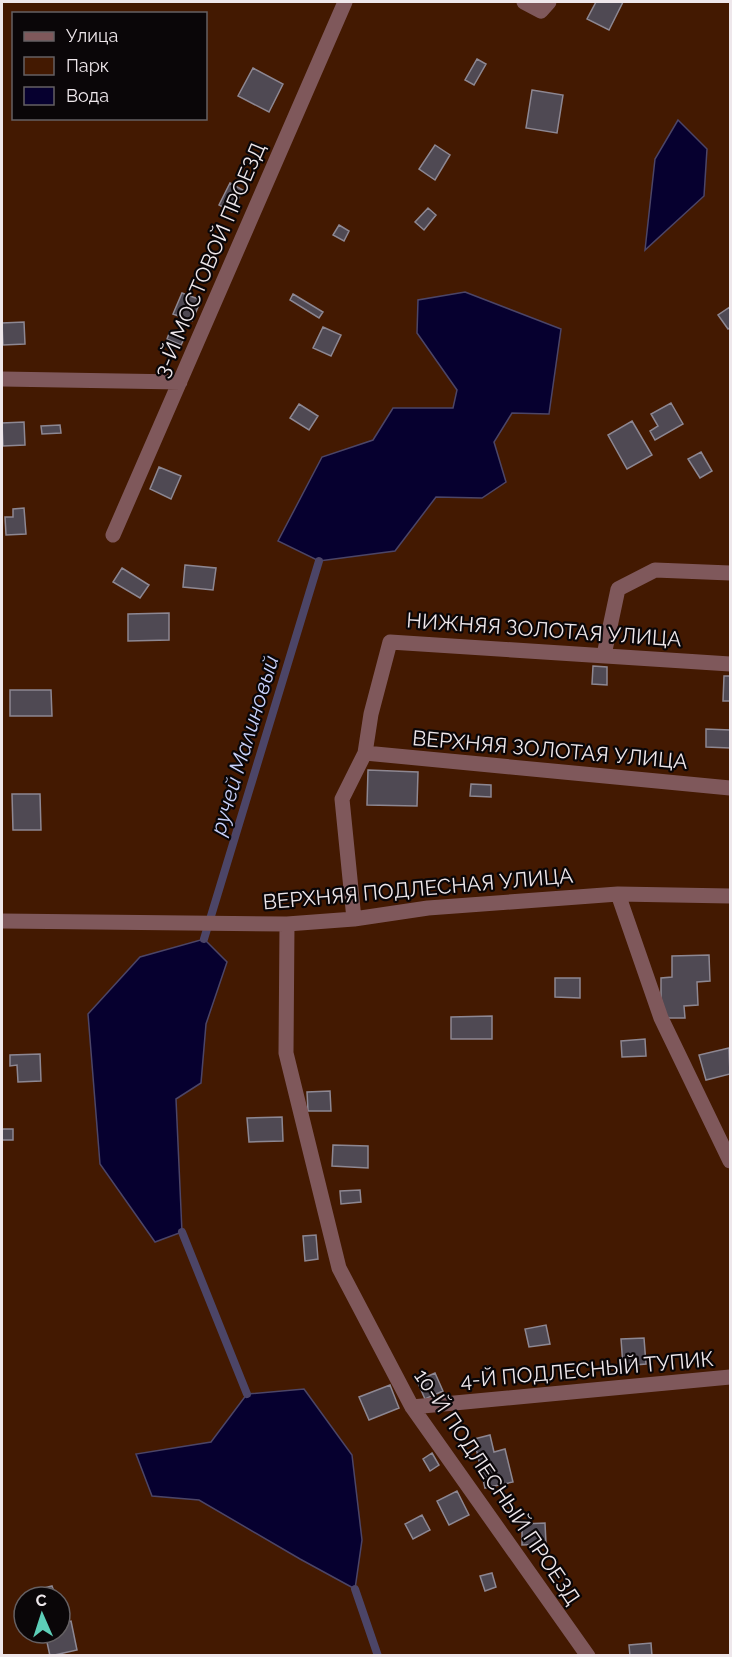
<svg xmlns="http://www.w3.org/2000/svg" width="732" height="1657" font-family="Raleway,sans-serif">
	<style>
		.green { fill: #431901; fill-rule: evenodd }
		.water { fill: #06002f; stroke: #4c4567; stroke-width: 1.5 }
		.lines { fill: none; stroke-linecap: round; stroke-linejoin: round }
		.stream { stroke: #4c4567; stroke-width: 8 }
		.building { fill: #4f4953; stroke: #8d8792; stroke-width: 1.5 }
		.minor { stroke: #7f585b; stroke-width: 15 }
		.labels { text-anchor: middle; stroke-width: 4.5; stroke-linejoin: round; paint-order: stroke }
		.street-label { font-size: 21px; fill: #eee7eb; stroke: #0a0608 }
		.water-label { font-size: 22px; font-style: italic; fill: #c8d0f9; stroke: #0a0608 }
	</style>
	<rect width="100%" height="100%" fill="#231a1f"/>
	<!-- green -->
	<path class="green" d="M2,2H730V1655H2ZM14,14H206V118H14ZM24,1597H60V1633H24Z"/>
	<!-- water -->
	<path class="water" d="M678,120L707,149L704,196L645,250L655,159Z
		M465,292L561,329L549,414L512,413L494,442L506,482L482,498L436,497L395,551L319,561L278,541L322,457L373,440L393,408H453L457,390L417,333L418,300Z
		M204,939L227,962L206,1024L201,1083L176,1099L182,1232L155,1242L100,1164L88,1014L140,957Z
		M304,1389L352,1455L362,1540L355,1589L300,1559L199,1500L152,1496L136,1454L211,1442L247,1394Z"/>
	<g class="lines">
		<!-- stream -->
		<path class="stream" d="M204,939L319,561
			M182,1232L247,1394
			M355,1589L378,1656"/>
	</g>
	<!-- building -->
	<path class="building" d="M596,2H623L609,30L587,19Z
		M477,59L486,64L474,85L465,80Z
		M253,68L283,84L269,112L238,96Z
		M532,90L563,95L557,133L526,128Z
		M435,145L450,155L435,180L419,169Z
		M230,183L243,190L232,212L219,205Z
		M428,208L436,215L424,230L415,222Z
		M339,225L349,231L344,241L333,235Z
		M182,293L201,300L192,321L173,314Z
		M293,294L323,312L319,318L290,300Z
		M730,307V328L728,329L718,315Z
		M24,322L25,344L3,345L2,323Z
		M323,327L341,335L331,356L313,348Z
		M170,331L185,337L181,345L167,339Z
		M671,403L683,424L655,440L650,431L658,426L651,414Z
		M299,404L318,416L309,430L290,418Z
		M632,421L652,455L627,469L608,435Z
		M24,422L25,445L3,446L2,423Z
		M60,425L61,433L42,434L41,426Z
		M701,452L712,471L700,478L688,459Z
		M159,467L181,476L171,499L150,489Z
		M24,508L26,534L6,535L5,517H13V509Z
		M185,565L216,568L213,590L183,587Z
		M122,568L149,585L140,598L113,582Z
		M169,613V640L128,641V614Z
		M593,666L607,667V685L592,684Z
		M724,676H730V701H723Z
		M10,690H51L52,716H10Z
		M706,729L730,730V748L706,747Z
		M368,770L418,772L417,806L367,805Z
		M471,784L491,785V797L470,796Z
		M12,794H40L41,830H13Z
		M709,955L710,981L697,982L698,1005L684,1006L685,1018H667L661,999V978L672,977V956Z
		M555,978H580V998L555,997Z
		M492,1016V1039H451V1017Z
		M645,1039L646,1056L622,1057L621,1041Z
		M729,1048L730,1074L706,1080L699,1055Z
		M40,1054L41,1081L18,1082L17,1065L10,1066V1055Z
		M330,1091L331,1111H308L307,1092Z
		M282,1117L283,1141L249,1142L247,1118Z
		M2,1129H13V1140H2Z
		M333,1145L368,1146V1168L332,1166Z
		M360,1190L361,1202L341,1204L340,1191Z
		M316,1235L318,1259L305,1261L303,1236Z
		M546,1325L550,1344L529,1347L525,1329Z
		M644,1338L646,1364L623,1366L621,1339Z
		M435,1373L443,1391L425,1399L417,1381Z
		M390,1385L399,1408L369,1420L359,1397Z
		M490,1435L494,1452L505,1449L513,1482L485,1488L474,1439Z
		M432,1453L439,1465L430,1471L423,1459Z
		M457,1491L469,1515L449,1525L437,1501Z
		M422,1515L430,1530L413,1539L405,1524Z
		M545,1523L546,1544L522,1545V1524Z
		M492,1573L496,1587L485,1591L480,1576Z
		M52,1586L56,1597H31L29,1592Z
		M71,1621L77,1650L50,1656L45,1633H60V1623Z
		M651,1643L652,1656H630L629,1645Z"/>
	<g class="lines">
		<!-- minor -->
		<path class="minor" d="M524,2L541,11L549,2
			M2,379L180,382
			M113,535L345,2
			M604,655L618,589L655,570L730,573
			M365,753L730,788
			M618,894L661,1018L730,1161
			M354,919L342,799L365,753L371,714L390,642L730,664
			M2,921L287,924L354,919L428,908L618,894L730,896
			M287,924L286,1053L339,1268L412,1407L588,1656
			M412,1407L730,1377"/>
	</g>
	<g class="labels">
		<!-- street labels -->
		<g class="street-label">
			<text transform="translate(210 260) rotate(-67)" y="7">3-Й МОСТОВОЙ ПРОЕЗД</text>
			<text transform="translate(544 630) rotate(4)" y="7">НИЖНЯЯ ЗОЛОТАЯ УЛИЦА</text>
			<text transform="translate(550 750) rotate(5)" y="7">ВЕРХНЯЯ ЗОЛОТАЯ УЛИЦА</text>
			<text transform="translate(418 889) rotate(-5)" y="7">ВЕРХНЯЯ ПОДЛЕСНАЯ УЛИЦА</text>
			<text transform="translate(587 1370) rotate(-5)" y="7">4-Й ПОДЛЕСНЫЙ ТУПИК</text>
			<text transform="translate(497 1487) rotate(56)" y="7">10-Й ПОДЛЕСНЫЙ ПРОЕЗД</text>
		</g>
		<!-- water labels -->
		<g class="water-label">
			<text transform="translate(244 745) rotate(-73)" y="8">ручей Малиновый</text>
		</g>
	</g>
	<!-- border -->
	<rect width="732" height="1657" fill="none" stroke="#eee7eb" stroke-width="6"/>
	<!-- legend -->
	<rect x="12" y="12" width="195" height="108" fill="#0a0608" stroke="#656063" stroke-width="1.5"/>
	<rect x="24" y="32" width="30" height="9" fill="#7f585b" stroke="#656063" stroke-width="1.5"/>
	<text x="66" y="42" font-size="18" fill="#eee7eb">Улица</text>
	<rect x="24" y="57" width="30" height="18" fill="#431901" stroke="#656063" stroke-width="1.5"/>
	<text x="66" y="72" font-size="18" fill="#eee7eb">Парк</text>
	<rect x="24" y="87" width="30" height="18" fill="#06002f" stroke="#656063" stroke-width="1.5"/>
	<text x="66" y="102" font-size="18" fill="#eee7eb">Вода</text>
	<!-- north arrow -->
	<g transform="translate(42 1615) rotate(357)"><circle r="28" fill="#0a0608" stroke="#656063" stroke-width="1.5"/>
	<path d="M0-4.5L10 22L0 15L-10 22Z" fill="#5dceb8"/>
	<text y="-9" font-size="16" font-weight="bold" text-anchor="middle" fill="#eee7eb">С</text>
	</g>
</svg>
